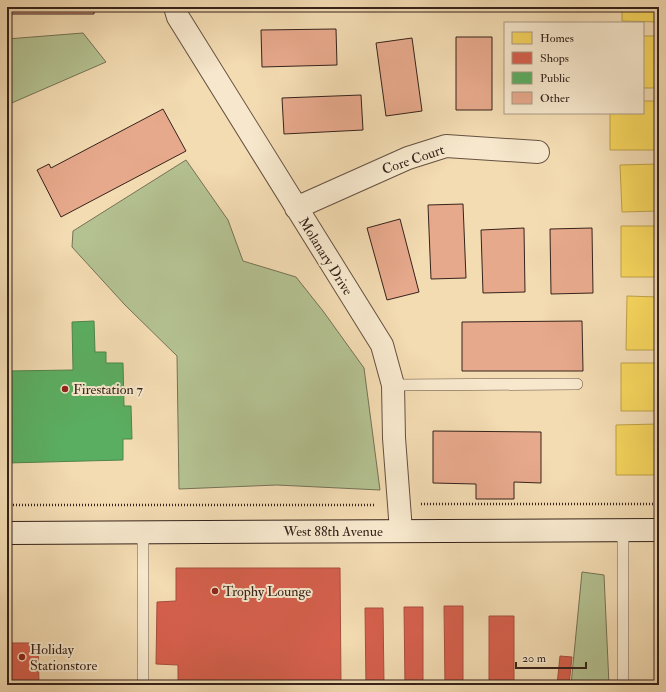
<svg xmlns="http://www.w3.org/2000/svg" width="666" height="692" font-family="'IM FELL Double Pica',serif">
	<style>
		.green { fill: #b4c191; stroke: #757256 }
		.homes { fill: #f6d55c; stroke: #bca048 }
		.shops { fill: #d6604d; stroke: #a64e3e }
		.public { fill: #5aae61; stroke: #4f844c }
		.building { fill: #e7a98c; stroke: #36231b }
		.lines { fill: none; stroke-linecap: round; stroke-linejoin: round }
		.lane-casing { stroke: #655141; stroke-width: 12 }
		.street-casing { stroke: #655141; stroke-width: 24 }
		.secondary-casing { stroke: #36231b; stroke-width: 24 }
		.path { stroke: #36231b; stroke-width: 2.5; stroke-dasharray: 1 2; stroke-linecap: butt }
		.lane { stroke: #f7e8cd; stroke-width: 11 }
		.street { stroke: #f7e8cd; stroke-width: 22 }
		.secondary { stroke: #f7e8cd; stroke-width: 22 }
		.poi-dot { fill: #8f2418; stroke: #f7e8cd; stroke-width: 1.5 }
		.labels { text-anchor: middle; stroke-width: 4; stroke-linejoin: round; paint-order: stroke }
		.street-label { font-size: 14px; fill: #36231b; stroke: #f7e8cd }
		.poi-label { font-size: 14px; fill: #36231b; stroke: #f7e8cd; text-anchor: start }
	</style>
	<rect width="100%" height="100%" fill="#f3dbb2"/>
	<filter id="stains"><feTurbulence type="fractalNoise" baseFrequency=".005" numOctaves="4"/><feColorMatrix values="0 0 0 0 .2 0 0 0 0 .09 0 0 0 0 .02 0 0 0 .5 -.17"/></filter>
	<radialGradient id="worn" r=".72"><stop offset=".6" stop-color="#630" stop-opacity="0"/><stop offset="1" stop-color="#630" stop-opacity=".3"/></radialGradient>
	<!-- green -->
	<path class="green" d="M83,33L106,62L7,105V39Z
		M186,160L228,220L243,261L296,277L323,311L364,368L380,490L277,485L179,489L177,356L125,305L72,247L73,231Z
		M582,572L604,575L609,685H571Z"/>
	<!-- homes -->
	<path class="homes" d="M622,7H659V22L622,21Z
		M643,36H659V88H643Z
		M643,101H659V150H610V113H643Z
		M659,164V211L622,212L620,165Z
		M621,226H659V277H621Z
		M627,296L659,297V350H626Z
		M621,363H659V411H621Z
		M659,424V475H616V425Z"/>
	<!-- shops -->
	<path class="shops" d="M176,568H340L341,685H178V665L156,664L157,602L176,601Z
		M444,606H463V685H445Z
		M404,607H423V685H405Z
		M365,608H383L384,685H366Z
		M489,616H514V685H489Z
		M7,643H38L39,685H7Z
		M560,656L572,657L569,685H557Z"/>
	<!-- public -->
	<path class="public" d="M94,321L95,352H106V363H123L124,406H131L132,439H123V460L7,463V371L73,370L72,322Z"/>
	<!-- building -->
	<path class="building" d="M7,7H94V14H7Z
		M336,29L337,65L262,67L261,30Z
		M456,37H492V110H456Z
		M412,38L422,111L386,116L376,43Z
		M361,95L363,130L284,134L282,98Z
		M163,109L186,151L61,217L37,170L49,164L51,168Z
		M463,204L466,278L431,279L428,205Z
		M400,219L419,292L387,300L367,228Z
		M524,228L525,292L483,293L481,230Z
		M592,228L593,293L551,294L550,229Z
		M582,321L583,371H462V322Z
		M433,431L541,432V483L514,482V499H476V484L433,483Z"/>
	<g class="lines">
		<!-- lane casing -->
		<g class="lane-casing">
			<path id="lane" d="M393,385L577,384
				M623,530V685
				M143,685V532"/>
		</g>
		<!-- street casing -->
		<g class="street-casing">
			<path id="street" d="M175,7L178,17L382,345L393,385L394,438L401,531
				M296,208L408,158L446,146L538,152"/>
		</g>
		<!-- secondary casing -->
		<g class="secondary-casing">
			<path id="secondary" d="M7,533L659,530"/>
		</g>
		<!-- path -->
		<path class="path" d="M421,504H659
			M7,505H376"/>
		<!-- lane -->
		<use href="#lane" class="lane"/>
		<!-- street -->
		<use href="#street" class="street"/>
		<!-- secondary -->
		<use href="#secondary" class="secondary"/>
	</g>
	<!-- markers -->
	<g class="poi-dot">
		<circle cx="65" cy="389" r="4"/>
		<circle cx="215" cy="591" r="4"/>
		<circle cx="22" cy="657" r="4"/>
	</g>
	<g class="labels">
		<!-- street labels -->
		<g class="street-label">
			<text transform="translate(413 159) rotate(-19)" y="5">Core Court</text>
			<text transform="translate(326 256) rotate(58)" y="5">Molanary Drive</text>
			<text x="333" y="536">West 88th Avenue</text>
		</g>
		<!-- poi labels -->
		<g class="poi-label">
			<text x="73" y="394">Firestation 7</text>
			<text x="223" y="596">Trophy Lounge</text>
			<text x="30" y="654">Holiday<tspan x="30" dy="16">Stationstore</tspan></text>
		</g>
	</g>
	<!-- margin -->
	<rect width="666" height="692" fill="none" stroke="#f3dbb2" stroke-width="24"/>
	<rect x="8" y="8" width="650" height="676" fill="none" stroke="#36231b" stroke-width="2"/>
	<rect x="12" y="12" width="642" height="668" fill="none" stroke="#36231b"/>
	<!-- legend -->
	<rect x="504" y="22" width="140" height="92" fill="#f7e8cd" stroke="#aa9986"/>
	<rect x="512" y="32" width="20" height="12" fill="#f6d55c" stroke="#aa9986"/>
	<text x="540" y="42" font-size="12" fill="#36231b">Homes</text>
	<rect x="512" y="52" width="20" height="12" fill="#d6604d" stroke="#aa9986"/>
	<text x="540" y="62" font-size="12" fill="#36231b">Shops</text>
	<rect x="512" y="72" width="20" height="12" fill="#5aae61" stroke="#aa9986"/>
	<text x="540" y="82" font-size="12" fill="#36231b">Public</text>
	<rect x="512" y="92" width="20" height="12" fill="#e7a98c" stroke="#aa9986"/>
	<text x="540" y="102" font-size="12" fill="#36231b">Other</text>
	<!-- scale -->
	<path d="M516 662v6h70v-6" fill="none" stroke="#36231b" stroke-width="2"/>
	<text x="522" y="662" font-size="12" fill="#36231b" stroke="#f7e8cd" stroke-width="3" paint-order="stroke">20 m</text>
	<rect width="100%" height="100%" filter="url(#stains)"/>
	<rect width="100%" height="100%" fill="url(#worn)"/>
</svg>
